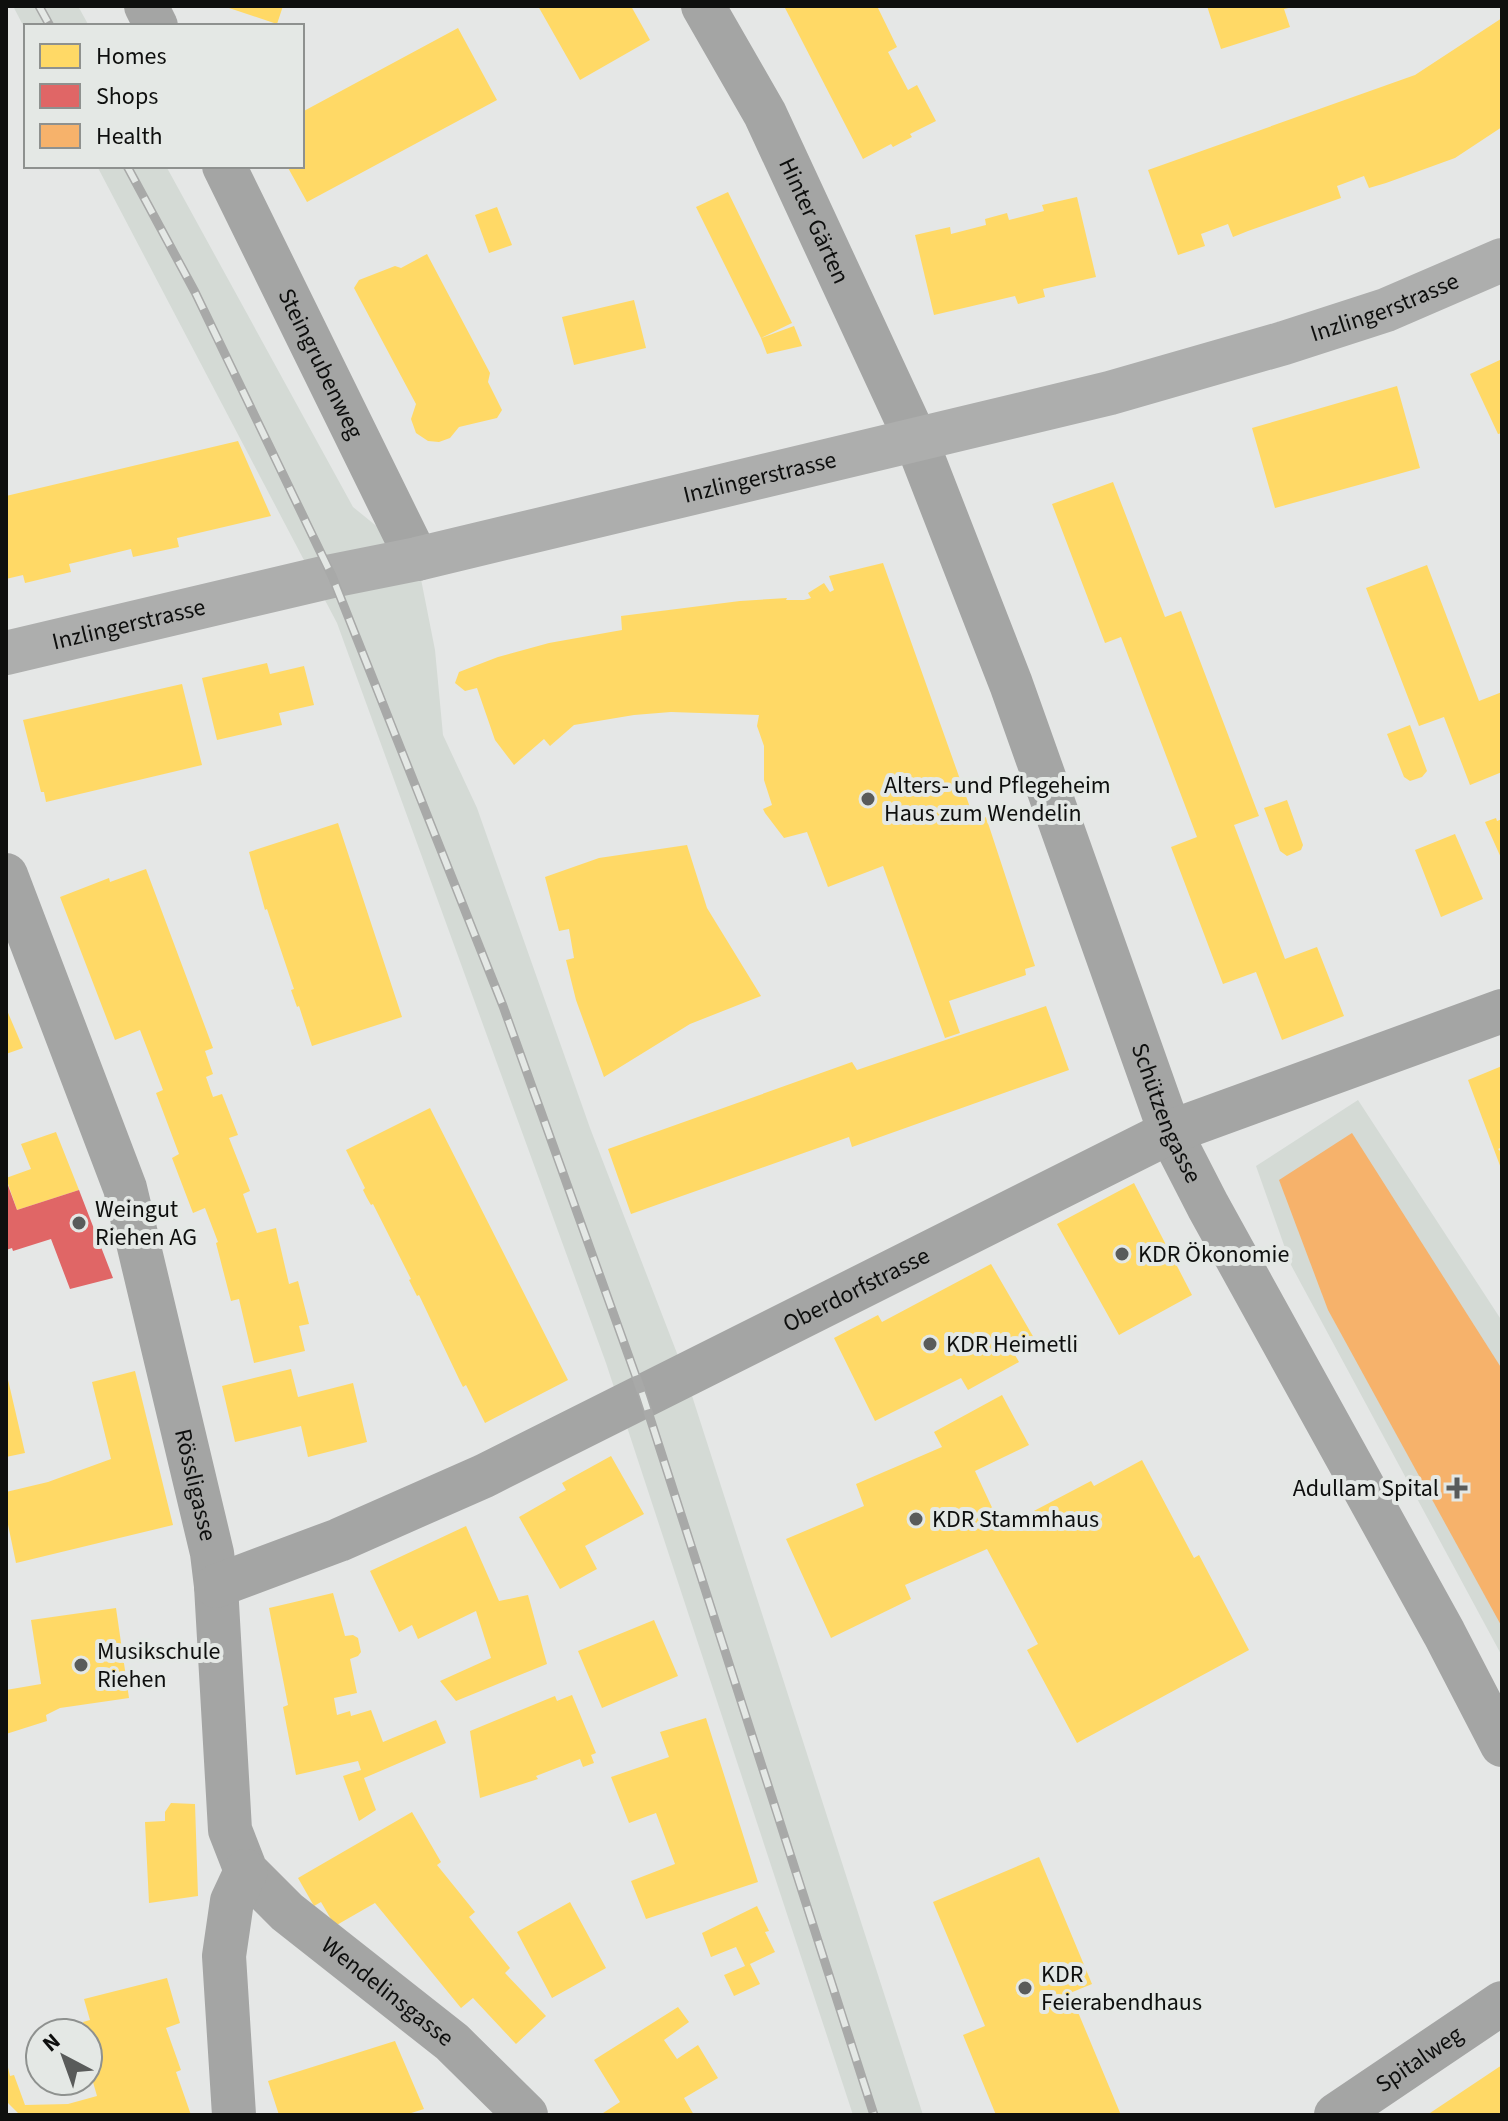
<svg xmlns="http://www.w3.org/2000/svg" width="1508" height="2121" font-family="'Source Sans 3',sans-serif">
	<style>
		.built { fill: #d4dad5 }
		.homes { fill: #ffd966 }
		.shops { fill: #e06666 }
		.health { fill: #f6b26b }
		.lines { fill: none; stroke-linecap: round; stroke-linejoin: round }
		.street { stroke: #a4a5a4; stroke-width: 44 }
		.secondary { stroke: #adaead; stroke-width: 44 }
		.rail-casing { stroke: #a8a9a8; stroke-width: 9 }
		.rail { stroke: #e4e8e5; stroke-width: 6; stroke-dasharray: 18; stroke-linecap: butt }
		.poi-dot { fill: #595b5a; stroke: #e4e8e5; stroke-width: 3 }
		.labels { text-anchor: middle; stroke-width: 8; stroke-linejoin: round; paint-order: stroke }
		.street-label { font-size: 24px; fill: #0e0f0e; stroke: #e4e8e5 }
		.poi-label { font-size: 24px; fill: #0e0f0e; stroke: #e4e8e5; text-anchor: start }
	</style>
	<rect width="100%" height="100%" fill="#e5e7e6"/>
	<!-- built -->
	<path class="built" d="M13,6H78L89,26H26V31Z
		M97,166H166L353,507L417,559L435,650L443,735L477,808L590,1128L685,1374L923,2115H853L606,1363L337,623Z
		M1358,1100L1502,1321V1656L1291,1265L1256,1166Z"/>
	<!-- homes -->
	<path class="homes" d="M223,6H283L277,24Z
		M538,6H631L650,40L580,80Z
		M784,6H877L897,47L888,52L908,90L917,85L936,121L910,134L912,137L893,147L891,144L863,159Z
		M1207,6H1293V7L1284,9L1290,27L1221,49Z
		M1502,18V127L1455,158L1386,183L1369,188L1364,176L1337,186L1341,198L1248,231L1233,237L1228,224L1201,234L1205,246L1178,255L1148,170L1415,75Z
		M458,28L497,100L307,202L287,166H302V112Z
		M728,192L792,323L761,338L696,207Z
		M1077,197L1096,277L1043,289L1045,297L1018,304L1015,296L934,315L915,235L950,227L951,234L986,225L985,219L1007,213L1009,220L1044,211L1042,205Z
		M497,207L512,245L489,253L475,215Z
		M427,254L490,373L488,382L502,410L497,418L459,427L450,438L439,442L428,441L416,433L411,419L416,404L354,288L359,280L395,266L401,268Z
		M634,300L646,348L574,365L562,317Z
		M794,326L802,346L767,354L761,338Z
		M1502,359V433L1498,434L1470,374Z
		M1397,386L1420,468L1275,508L1252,428Z
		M238,441L271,516L177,538L179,547L133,557L131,549L94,558L69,564L71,572L25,583L23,575L6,579V496Z
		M1113,482L1165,617L1181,611L1259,816L1234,825L1285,959L1317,947L1344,1016L1282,1040L1256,972L1223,984L1171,847L1197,837L1121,637L1105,643L1052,504Z
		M883,563L972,813L975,812L978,821L986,817L1035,966L1025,969L1026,975L949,1001L960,1033L945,1038L883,866L828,887L807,832L784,838L765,813L763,809L772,805L764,780V746L757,726L759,715L671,712L634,715L574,725L550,746L544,739L514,765L495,740L477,688L465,691L455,683L459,672L498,657L549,643L622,630L621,616L740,601L787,598L786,600H804L811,598L808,593L824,583L830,592L834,590L829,576Z
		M1427,565L1479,701L1502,692V772L1470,785L1444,717L1419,726L1366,588Z
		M267,663L270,674L304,666L314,705L279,713L282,725L217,740L202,678Z
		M182,684L202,765L46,802L44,792H41L23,720Z
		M1410,725L1427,771L1422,777L1410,781L1404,777L1387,734Z
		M1287,800L1303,845L1301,850L1287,856L1280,851L1264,808Z
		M1496,818L1497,821L1502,819V860L1485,822Z
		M338,823L402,1017L312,1046L299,1006L297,1007L291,990L294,989L267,909L265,910L249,852Z
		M1455,834L1483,899L1441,917L1415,850Z
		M687,845L707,908L761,996L690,1024L604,1077L576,1000L566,960L574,958L569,929L559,931L545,877L599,858Z
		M146,869L213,1048L205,1051L213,1074L206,1077L213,1097L222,1094L238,1135L229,1138L250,1191L243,1194L257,1233L276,1228L289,1284L298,1281L309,1324L299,1326L305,1351L254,1363L239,1299L231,1301L216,1243L218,1242L205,1208L193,1213L172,1158L179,1154L156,1093L163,1090L140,1030L115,1040L60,897L109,878L110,882Z
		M1046,1006L1069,1070L852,1147L849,1137L631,1214L608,1149L852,1062L857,1070Z
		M6,1008L23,1048L6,1054Z
		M1502,1066V1147L1498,1149L1502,1153V1171L1468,1080Z
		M430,1108L568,1380L485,1423L466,1385L463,1387L459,1379L419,1295L417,1296L409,1280L411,1279L373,1204L371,1205L367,1198L363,1190L365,1188L346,1150Z
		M56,1132L79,1190L17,1210L6,1178L31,1169L21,1144Z
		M1134,1183L1192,1295L1119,1335L1057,1224Z
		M991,1264L1034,1338L1012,1350L1019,1362L968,1390L961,1378L875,1421L834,1338L878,1315L882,1322Z
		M291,1369L298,1397L353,1383L367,1442L308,1457L301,1426L235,1442L222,1386Z
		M6,1371L25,1453L6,1457Z
		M135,1371L173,1525L16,1563L6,1515V1492L48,1482L111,1459L92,1382Z
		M1002,1395L1029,1445L975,1471L1003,1531L1031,1516L1030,1513L1091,1481L1094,1486L1142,1460L1194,1558L1199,1555L1249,1650L1077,1743L1027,1650L1038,1644L987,1549L905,1585L911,1599L831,1638L786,1539L864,1506L856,1484L942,1447L934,1432Z
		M611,1456L644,1514L585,1546L597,1569L560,1589L519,1517L566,1490L562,1483Z
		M466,1526L499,1601L528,1595L547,1664L456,1701L440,1681L491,1658L476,1611L418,1639L412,1625L399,1632L370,1571Z
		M333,1593L345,1636L353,1635L358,1638L361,1652L358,1656L350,1659L357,1693L334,1698L337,1715L350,1711L351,1716L371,1710L383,1742L436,1720L446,1743L364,1778L376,1810L359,1821L343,1776L361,1770L358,1761L296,1775L283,1707L288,1705L269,1608Z
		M116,1608L129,1698L60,1708L46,1715L47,1721L6,1734V1690L41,1684L31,1620Z
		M654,1620L678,1676L602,1708L578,1651Z
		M572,1695L596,1753L591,1755L594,1763L583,1767L580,1759L536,1776L538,1779L480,1798L470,1731L555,1696L557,1701Z
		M706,1718L758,1882L646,1919L631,1881L675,1864L656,1813L629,1823L611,1777L669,1757L660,1732Z
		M171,1803L195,1804L198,1896L149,1903L145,1822L165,1821V1812Z
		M412,1812L441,1862L437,1865L475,1912L469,1917L510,1968L505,1973L546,2016L516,2044L473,1998L461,2008L375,1903L335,1926L321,1902L314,1906L298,1878Z
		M1039,1857L1092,1984L1070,1993L1121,2115H996L963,2035L985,2026L933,1902Z
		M570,1902L606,1968L552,1998L517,1932Z
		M757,1906L769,1931L765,1932L775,1952L750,1964L760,1984L734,1996L724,1975L745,1966L736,1947L711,1957L702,1933Z
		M167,1978L180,2023L166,2028L181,2070L176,2072L191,2115H20L8,2103L6,2098L7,2063L10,2076L14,2075L25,2105L68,2104L97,2096L89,2068L96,2066L83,2022L90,2020L84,1999Z
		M678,2007L689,2022L664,2040L677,2059L698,2045L718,2078L684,2098L694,2115H600L620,2102L594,2060Z
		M395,2041L424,2109L405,2115H279L268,2081Z
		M1501,2066L1502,2115H1427L1499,2067Z"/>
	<!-- shops -->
	<path class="shops" d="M6,1180L17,1210L79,1190L113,1278L70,1289L51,1239L13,1251L12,1248L6,1250Z"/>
	<!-- health -->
	<path class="health" d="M1352,1133L1502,1369V1627L1328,1310L1279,1180Z"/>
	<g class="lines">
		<!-- street -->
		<g class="street">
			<path d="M146,6L156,26"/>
			<path id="s1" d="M703,6L765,114L916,440L1011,684L1170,1132L1208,1206L1444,1633L1502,1745"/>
			<path id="s2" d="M224,166L417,559"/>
			<path id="s3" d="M6,875L125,1188L212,1553L216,1586L230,1830L246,1871L287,1912L452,2042L526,2115"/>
			<path id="s4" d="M216,1586L339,1540L484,1476L1170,1132L1502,1011"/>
			<path d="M234,2115L224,1956L232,1901L246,1871"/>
			<path id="s5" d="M1336,2115L1502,2003"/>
		</g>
		<!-- secondary -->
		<path class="secondary" id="s6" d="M6,653L332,576L417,559L1110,393L1284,343L1386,310L1502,260"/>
		<!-- rail casing -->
		<g class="rail-casing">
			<path id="rail" d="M39,6L50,26
				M127,166L195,292L332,576L503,1006L643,1396L874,2115"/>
		</g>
		<!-- rail -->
		<use href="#rail" class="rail"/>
	</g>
	<!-- markers -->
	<g class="poi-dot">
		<circle cx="868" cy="799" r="8"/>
		<circle cx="79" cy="1223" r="8"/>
		<circle cx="1122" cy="1254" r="8"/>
		<circle cx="930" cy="1344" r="8"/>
		<path d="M1453 1476h8v8h8v8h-8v8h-8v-8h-8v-8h8z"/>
		<circle cx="916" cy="1519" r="8"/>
		<circle cx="81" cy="1665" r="8"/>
		<circle cx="1025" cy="1988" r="8"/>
	</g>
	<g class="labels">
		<!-- street labels -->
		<g class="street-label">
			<text dy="8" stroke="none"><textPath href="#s1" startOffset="242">Hinter Gärten</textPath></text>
			<text dy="8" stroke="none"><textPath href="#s6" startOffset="1422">Inzlingerstrasse</textPath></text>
			<text dy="8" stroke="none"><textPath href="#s2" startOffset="220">Steingrubenweg</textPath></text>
			<text dy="8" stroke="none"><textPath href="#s6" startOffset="774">Inzlingerstrasse</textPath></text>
			<text dy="8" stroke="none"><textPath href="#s6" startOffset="126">Inzlingerstrasse</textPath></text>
			<text dy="8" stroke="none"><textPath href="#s1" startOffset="1202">Schützengasse</textPath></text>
			<text dy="8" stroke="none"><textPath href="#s4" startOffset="706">Oberdorfstrasse</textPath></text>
			<text dy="8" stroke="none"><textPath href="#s3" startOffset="640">Rössligasse</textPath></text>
			<text dy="8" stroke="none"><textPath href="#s3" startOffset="1218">Wendelinsgasse</textPath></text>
			<text dy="8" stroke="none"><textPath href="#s5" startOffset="100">Spitalweg</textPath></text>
		</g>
		<!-- poi labels -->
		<g class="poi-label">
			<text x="884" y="793">Alters- und Pflegeheim<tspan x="884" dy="28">Haus zum Wendelin</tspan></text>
			<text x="95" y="1217">Weingut<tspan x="95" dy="28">Riehen AG</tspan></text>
			<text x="1138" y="1262">KDR Ökonomie</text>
			<text x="946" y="1352">KDR Heimetli</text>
			<text x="1439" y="1496" text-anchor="end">Adullam Spital</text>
			<text x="932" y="1527">KDR Stammhaus</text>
			<text x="97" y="1659">Musikschule<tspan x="97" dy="28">Riehen</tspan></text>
			<text x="1041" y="1982">KDR<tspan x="1041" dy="28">Feierabendhaus</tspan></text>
		</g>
	</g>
	<!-- border -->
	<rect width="1508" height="2121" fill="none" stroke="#0e0f0e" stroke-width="16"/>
	<!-- legend -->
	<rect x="24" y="24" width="280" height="144" fill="#e4e8e5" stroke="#8e918f" stroke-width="2"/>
	<rect x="40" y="44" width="40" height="24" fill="#ffd966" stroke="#8e918f" stroke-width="2"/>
	<text x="96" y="64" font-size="24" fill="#0e0f0e">Homes</text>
	<rect x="40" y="84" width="40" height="24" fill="#e06666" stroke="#8e918f" stroke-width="2"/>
	<text x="96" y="104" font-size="24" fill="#0e0f0e">Shops</text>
	<rect x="40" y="124" width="40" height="24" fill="#f6b26b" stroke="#8e918f" stroke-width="2"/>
	<text x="96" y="144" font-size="24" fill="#0e0f0e">Health</text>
	<!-- north arrow -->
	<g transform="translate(64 2057) rotate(319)"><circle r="38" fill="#e4e8e5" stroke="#8e918f" stroke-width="2"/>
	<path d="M0-6L14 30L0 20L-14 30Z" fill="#595b5a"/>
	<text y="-12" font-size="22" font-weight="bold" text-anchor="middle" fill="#0e0f0e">N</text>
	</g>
</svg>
